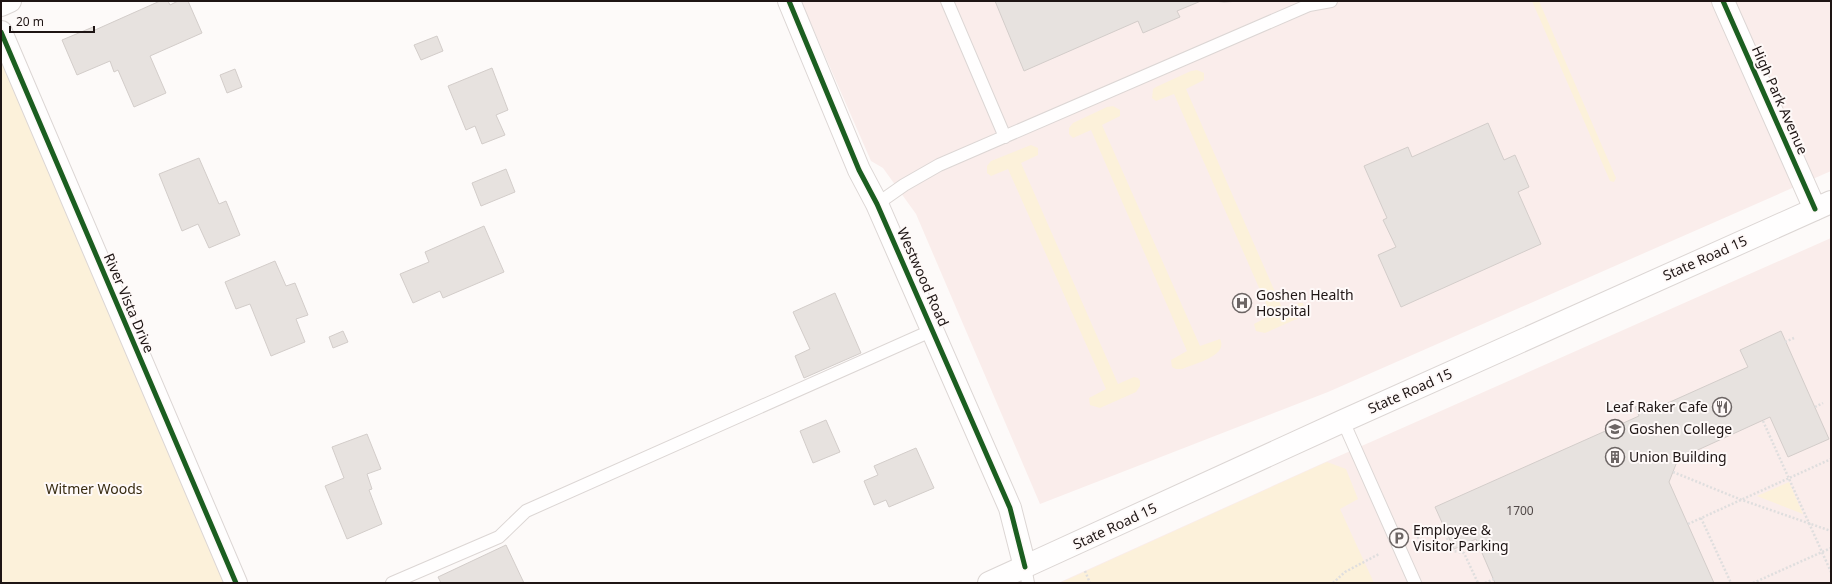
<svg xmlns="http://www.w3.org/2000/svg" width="1832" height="584" font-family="'Noto Sans',sans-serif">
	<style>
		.built { fill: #faedeb }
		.green { fill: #fcf1da }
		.building { fill: #e7e2df; stroke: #d3cdca }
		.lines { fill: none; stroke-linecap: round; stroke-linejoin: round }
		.lane-casing { stroke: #dcd6d4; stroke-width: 14 }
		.street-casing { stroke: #dcd6d4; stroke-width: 24 }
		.primary-casing { stroke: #dcd6d4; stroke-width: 24 }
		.path { stroke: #dfdede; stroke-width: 2.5; stroke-dasharray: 2 2; stroke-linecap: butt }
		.lane { stroke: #fffefe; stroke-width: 12 }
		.street { stroke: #fffefe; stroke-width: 22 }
		.primary { stroke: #fffefe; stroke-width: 22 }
		.cycleway-casing { stroke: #fef9f8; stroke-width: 8 }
		.cycleway { stroke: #1b5e20; stroke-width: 5 }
		.labels { text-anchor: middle; stroke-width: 4; stroke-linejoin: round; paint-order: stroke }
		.number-label { font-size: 12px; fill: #514948 }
		.street-label { font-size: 14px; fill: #1e1514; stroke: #fef9f8 }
		.poi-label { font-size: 14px; fill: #1e1514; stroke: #fef9f8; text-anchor: start }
		.park-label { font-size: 14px; fill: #372b10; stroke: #fef9f8 }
	</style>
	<rect width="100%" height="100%" fill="#fdfaf9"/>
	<!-- built -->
	<path class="built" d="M801,1H1831V171L1328,392L1040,504L916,214L883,168L871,161Z
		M1831,238V583H1058L1321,464Z"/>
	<!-- green -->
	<path class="green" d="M1532,1H1539L1616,178L1614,182L1610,181Z
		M1,32L236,583H1Z
		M1197,70L1204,73V80L1186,89L1283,310L1299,303H1303L1305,311L1301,317L1265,333L1256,331L1254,324L1271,315L1174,94L1156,101L1152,98L1153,89L1156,87L1191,71Z
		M1113,106L1120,110V116L1102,125L1200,346L1220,339C1229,356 1193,364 1182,369H1176L1172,367L1171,360L1187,351L1091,130L1073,138L1069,134V128L1073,123L1107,107Z
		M1031,145L1038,148V155L1021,163L1118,384L1134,377L1138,378L1140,381V386L1136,392L1100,408L1090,405L1089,398L1106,389L1008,169L991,176L987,173V166L991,161Z
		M1327,462L1346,469L1358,499L1340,509L1374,583H1060Z
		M1789,482L1803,514L1757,496Z"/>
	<!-- building -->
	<path class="building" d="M160,1H168L170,5L178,1H188L202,33L150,56L166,93L134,107L118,70L114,72L110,61L77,75L62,40L93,27L95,30Z
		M995,1H1201L1177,11L1180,17L1143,33L1138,21L1024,71Z
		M1213,1H1241L1224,2Z
		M437,36L443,51L421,60L414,45Z
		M492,68L508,110L496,115L505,135L482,144L475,126L466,130L448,86Z
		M235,69L242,87L227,93L220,75Z
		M1488,123L1504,160L1515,155L1529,187L1518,192L1541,244L1401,307L1378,255L1396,247L1383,220L1387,218L1364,166L1408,147L1412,157Z
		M199,158L219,204L226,201L240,235L209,248L198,224L182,231L159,174Z
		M506,169L515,192L481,206L472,183Z
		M484,226L504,272L443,298L440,291L413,303L400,274L429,262L425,252Z
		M275,261L286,286L295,283L308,315L296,319L305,342L271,356L250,304L236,309L225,282Z
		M835,293L861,353L804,378L795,356L810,349L793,312Z
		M343,331L348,342L333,348L329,337Z
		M1781,331L1829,439L1788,457L1770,417L1678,459L1669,482L1714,583H1495L1476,539L1454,549L1435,507L1639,416L1635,407L1646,402L1650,411L1748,367L1740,350Z
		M826,420L840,452L813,463L800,431Z
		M367,434L381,469L367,474L372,489L369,490L382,524L347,539L325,486L344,478L332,447Z
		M916,448L934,488L889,507L886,500L874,505L864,481L878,475L874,466Z
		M506,545L524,583H441L438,577Z"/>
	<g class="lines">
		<!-- lane casing -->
		<g class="lane-casing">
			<path id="lane" d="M947,1L1005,137
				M877,204L904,185L939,165L1309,5L1331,1
				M1343,421L1415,583
				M1025,567L1028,583
				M392,583L499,537L526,511L933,330"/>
		</g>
		<!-- street casing -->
		<g class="street-casing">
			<path id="street" d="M789,1L859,170L877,204L1010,508L1025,567
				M1723,1L1815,209
				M1,5L10,1
				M1,32L236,583"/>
		</g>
		<!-- primary casing -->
		<g class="primary-casing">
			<path id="primary" d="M989,583L1343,421L1831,202"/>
		</g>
		<!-- path -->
		<path class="path" d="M1785,342L1794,338
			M1815,407L1823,403
			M1763,421L1831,572
			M1673,472L1742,500L1831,531
			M1701,518L1731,583
			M1688,524L1831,459
			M1442,527L1453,551L1464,553L1478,583
			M1417,538L1444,526
			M1085,571L1090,583
			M1333,583L1345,572L1379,554
			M1485,583L1494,579
			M1753,583L1831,548"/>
		<!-- lane -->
		<use href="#lane" class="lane"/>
		<!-- street -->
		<use href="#street" class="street"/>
		<!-- primary -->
		<use href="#primary" class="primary"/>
		<!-- cycleway casing -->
		<g class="cycleway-casing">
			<path id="cycleway" d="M789,1L859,170L877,204L1010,508L1025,567
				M1723,1L1815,209
				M1,32L236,583"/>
		</g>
		<!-- cycleway -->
		<use href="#cycleway" class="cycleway"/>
	</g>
	<!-- icons -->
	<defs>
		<g id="hospital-ring" transform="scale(1)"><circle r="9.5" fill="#fef9f8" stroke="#6c6564" stroke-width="1.5"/><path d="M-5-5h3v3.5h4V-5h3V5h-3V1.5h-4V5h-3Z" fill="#6c6564"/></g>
		<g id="restaurant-ring" transform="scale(1)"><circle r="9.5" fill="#fef9f8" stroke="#6c6564" stroke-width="1.5"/><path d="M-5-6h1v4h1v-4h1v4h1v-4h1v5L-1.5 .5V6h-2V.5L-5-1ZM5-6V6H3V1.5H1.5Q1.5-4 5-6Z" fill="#6c6564"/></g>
		<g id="university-ring" transform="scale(1)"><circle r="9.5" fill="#fef9f8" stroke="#6c6564" stroke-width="1.5"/><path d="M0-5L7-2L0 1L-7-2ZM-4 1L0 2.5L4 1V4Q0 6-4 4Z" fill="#6c6564"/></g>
		<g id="building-ring" transform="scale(1)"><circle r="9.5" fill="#fef9f8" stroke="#6c6564" stroke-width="1.5"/><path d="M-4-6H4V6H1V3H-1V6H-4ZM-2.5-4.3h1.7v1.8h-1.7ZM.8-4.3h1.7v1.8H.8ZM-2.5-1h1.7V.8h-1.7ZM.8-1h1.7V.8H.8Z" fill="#6c6564"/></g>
		<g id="parking-ring" transform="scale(1)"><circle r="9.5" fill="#fef9f8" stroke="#6c6564" stroke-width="1.5"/><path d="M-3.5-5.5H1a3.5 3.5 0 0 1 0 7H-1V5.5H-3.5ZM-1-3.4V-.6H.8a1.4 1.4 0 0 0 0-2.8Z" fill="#6c6564"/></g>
	</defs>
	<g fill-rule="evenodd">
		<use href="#hospital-ring" x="1242" y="303"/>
		<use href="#restaurant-ring" x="1722" y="407"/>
		<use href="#university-ring" x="1615" y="429"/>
		<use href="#building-ring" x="1615" y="457"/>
		<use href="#parking-ring" x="1399" y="538"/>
	</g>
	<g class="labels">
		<!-- number labels -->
		<g class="number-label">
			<text x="1520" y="515">1700</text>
		</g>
		<!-- street labels -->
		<g class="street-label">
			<text transform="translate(1780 100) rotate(66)" y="5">High Park Avenue</text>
			<text transform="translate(1705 258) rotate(-24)" y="5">State Road 15</text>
			<text transform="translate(923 277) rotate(66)" y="5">Westwood Road</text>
			<text transform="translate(129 303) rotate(67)" y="5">River Vista Drive</text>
			<text transform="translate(1410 391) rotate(-24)" y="5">State Road 15</text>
			<text transform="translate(1115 526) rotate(-25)" y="5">State Road 15</text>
		</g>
		<!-- poi labels -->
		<g class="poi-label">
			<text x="1256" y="300">Goshen Health<tspan x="1256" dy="16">Hospital</tspan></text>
			<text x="1708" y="412" text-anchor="end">Leaf Raker Cafe</text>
			<text x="1629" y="434">Goshen College</text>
			<text x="1629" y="462">Union Building</text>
			<text x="1413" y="535">Employee &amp;<tspan x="1413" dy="16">Visitor Parking</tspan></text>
		</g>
		<!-- park labels -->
		<g class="park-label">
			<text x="94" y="494">Witmer Woods</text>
		</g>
	</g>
	<!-- border -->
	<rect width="1832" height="584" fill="none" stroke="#1e1514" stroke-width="4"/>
	<!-- scale -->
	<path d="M10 26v6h84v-6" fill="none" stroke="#1e1514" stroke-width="2"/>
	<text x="16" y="26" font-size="12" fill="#1e1514" stroke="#fef9f8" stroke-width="3" paint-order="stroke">20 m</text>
</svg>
